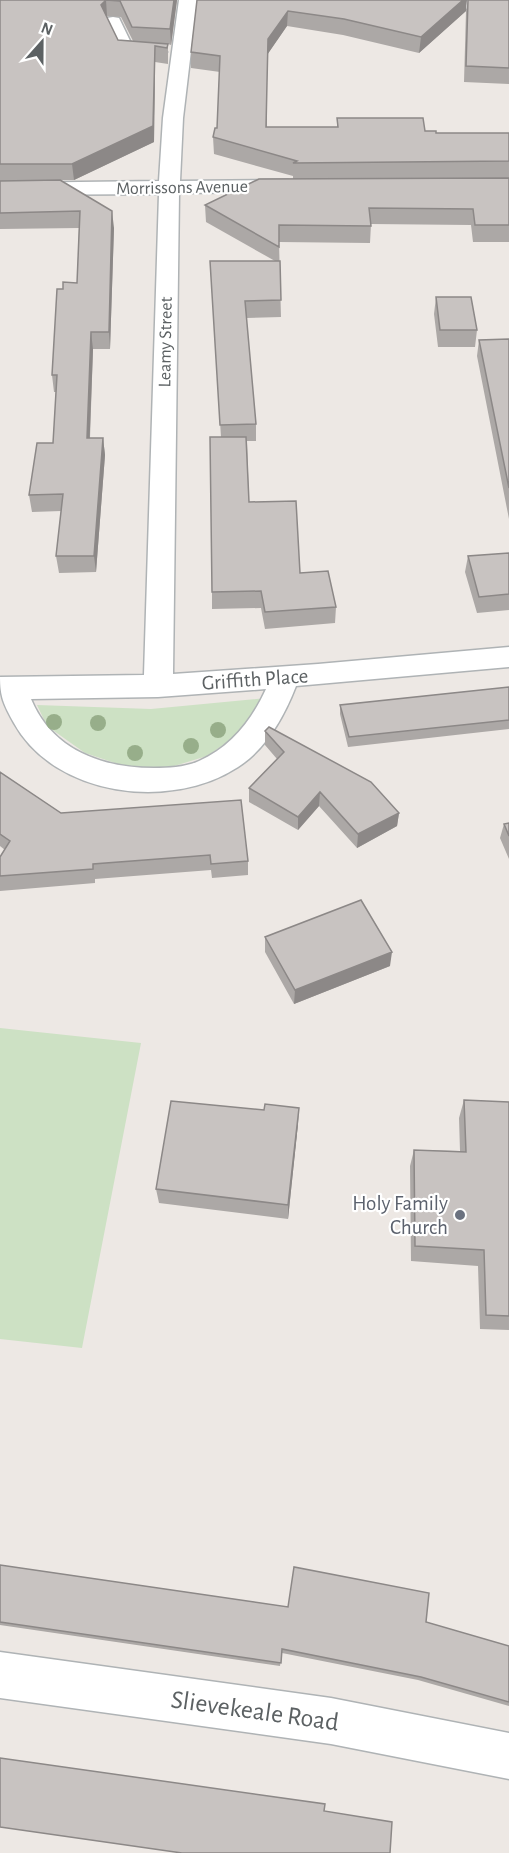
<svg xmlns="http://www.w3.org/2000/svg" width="509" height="1853" font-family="'Alegreya Sans',sans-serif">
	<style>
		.green { fill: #cde1c4 }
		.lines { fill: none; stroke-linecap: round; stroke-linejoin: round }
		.minor-casing { stroke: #afb3b5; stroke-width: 3 }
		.tertiary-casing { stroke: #afb3b5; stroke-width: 3 }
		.minor { fill: #fff; fill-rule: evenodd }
		.tertiary { fill: #fff; fill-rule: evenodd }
		.tree { fill: #97ae8a }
		.wall { fill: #aca8a6; fill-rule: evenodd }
		.shaded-wall { fill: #8c8887 }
		.building { fill: #c8c3c1; stroke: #8c8887; stroke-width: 1.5 }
		.worship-dot { fill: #6b7280; stroke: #fff; stroke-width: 2 }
		.labels { text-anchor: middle; stroke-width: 4.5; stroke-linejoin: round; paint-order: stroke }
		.far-street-label { font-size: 18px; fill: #5c6163; stroke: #fff }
		.street-label { font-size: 21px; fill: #5c6163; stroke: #fff }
		.worship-label { font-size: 21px; fill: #5b616d; stroke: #fff; text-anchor: end }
		.near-street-label { font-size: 26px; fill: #5c6163; stroke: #fff }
	</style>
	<rect width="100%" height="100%" fill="#ede8e4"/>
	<!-- green -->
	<path class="green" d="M266,698L239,734L207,756L171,767H127L85,753L47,726L37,705L151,709Z
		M0,1028L141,1043L82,1348L0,1339Z"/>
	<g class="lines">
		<!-- minor casing -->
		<g class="minor-casing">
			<path id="minor" d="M179,0H197L183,118L180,181L288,180L295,182L298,186L295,190L288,192L179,193L173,674L318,664L509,647V667L296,686C284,717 266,749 238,767C171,811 55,797 14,723C4,705 0,697 0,677L144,675L159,194L0,195V183L159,181L163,118ZM266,689C252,720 231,747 199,761C186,767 169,768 154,768C102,768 52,750 31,699L158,697Z
				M113,17L119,18L132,45L164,48L167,52L164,56L158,57L119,54L104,22L107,18Z"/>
		</g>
		<!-- tertiary casing -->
		<g class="tertiary-casing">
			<path id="tertiary" d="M410,0L509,2V12L419,5L413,4Z
				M0,1652L331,1698L509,1733V1779L331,1744L0,1698Z"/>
		</g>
		<!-- minor -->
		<use href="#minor" class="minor"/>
		<!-- tertiary -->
		<use href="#tertiary" class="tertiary"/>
	</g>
	<!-- trees -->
	<g class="tree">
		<circle cx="54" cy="722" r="8"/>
		<circle cx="98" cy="723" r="8"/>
		<circle cx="218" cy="730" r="8"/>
		<circle cx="191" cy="746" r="8"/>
		<circle cx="135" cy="753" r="8"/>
	</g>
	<!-- wall -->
	<path class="wall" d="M0,0H177L171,45L168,44V64L155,62L154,142L74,180H60L114,228L110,349H93L90,438H103L105,455L96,572L59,573L56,556L61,511L32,512L29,495L53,443L56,392H54L52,375L63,289L77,283L79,228L0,229ZM106,16L121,17L133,41L118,40Z
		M197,0L466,11L419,53L343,35L287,26L267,55V127H337V118L436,133H509V242H473L471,225L371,224L370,243L279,242L281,317L246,318L256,424V441H247L249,502L300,573L336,607L335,623L265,629L261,608L212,609V592L221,437L210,261H275L206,222L205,205L293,179V176L214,154L213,137L217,128L220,72L191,68V52Z
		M468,0H509V84L464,82L466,11Z
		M436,297L477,330L475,347H438L434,314Z
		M509,339V519L477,356L479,340Z
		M509,553V610L477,613L465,572L468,556Z
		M509,687V729L348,747L340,714V705Z
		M265,731L399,813L397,826L357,848L319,806L298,830L249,802V788L277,759L265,745Z
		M0,772L61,813L248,861V875L212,878L211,870L95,879V883L0,891V857L5,850L0,846Z
		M509,823V859L500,838L504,824Z
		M265,937L390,966L294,1004L265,952Z
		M464,1100L509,1102V1330L480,1329L478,1266L411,1261L410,1166L414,1150L460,1151L459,1118Z
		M298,1124L288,1219L159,1203L156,1189Z
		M0,1565L288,1607L426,1622L509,1646V1706L418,1680L282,1653L280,1666L0,1625Z"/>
	<!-- shaded-wall -->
	<path class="shaded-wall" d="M106,0L107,16L102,21L101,5Z
		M174,0H177L171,45L170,29Z
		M463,0H467L466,11L419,53L421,37Z
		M288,11L287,26L267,55L268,39Z
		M155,46V62L154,142L74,180L72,164Z
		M112,211L114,228L110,349L109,332Z
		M91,332L93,349L89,455L87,438Z
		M103,438L105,455L96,572L94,556Z
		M320,792L319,806L298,830V817Z
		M399,813L397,826L357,848L358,834Z
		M392,952L390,966L294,1004L295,990Z
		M299,1108L298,1124L288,1219V1205Z"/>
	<!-- building -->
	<path class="building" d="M0,0H174L170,29L132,27L120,1L106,0L101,5L118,40L168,44L167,48L155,46L153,126L72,164H0Z
		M197,0H463L421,37L344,19L288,11L268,39L266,127H338L337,118H423L425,131H436V133H509V161L293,163L297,161L213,137L215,128H217L220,56L191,52Z
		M468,0H509V68L466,66Z
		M509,178V225H475L473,209L369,208L371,226L279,225V247L205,205L259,179Z
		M60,180L112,211L109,332H91L87,438H103L94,556H56L63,494L29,495L37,443H53L57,375H52L57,289H63V282L77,283L80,211L0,213V181Z
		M210,261H280L281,300L245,301L256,424L220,425Z
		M436,297H471L477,330H440Z
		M509,339V488L479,340Z
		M210,437H246L249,502L296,501L300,573L328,571L336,607L265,612L261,591L212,592Z
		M509,553V594L479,597L468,556Z
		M509,687V720L349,737L340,705Z
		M269,727L371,782L399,813L358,834L320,792L298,817L249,788L284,752L265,731Z
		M0,772L61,813L241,800L248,861L211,864L210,855L93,864V869L0,876V857L10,841L0,834Z
		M509,823V836L504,824Z
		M361,900L392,952L295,990L265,937Z
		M464,1100L509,1102V1316L486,1315L484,1250L415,1246L414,1150L466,1152Z
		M171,1101L264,1110L265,1104L299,1108L288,1205L156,1189Z
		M0,1565L288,1607L294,1567L429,1593L426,1622L509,1646V1702L421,1677L282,1649L281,1663L0,1622Z
		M0,1758L325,1804L324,1811L392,1822L390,1853H182L0,1827Z"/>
	<!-- markers -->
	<circle class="worship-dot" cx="460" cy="1215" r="6"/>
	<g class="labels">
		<!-- far-street labels -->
		<g class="far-street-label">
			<text transform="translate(182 187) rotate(-1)" y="6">Morrissons Avenue</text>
			<text transform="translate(165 342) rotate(-89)" y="6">Leamy Street</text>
		</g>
		<!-- street labels -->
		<g class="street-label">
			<text transform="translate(255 679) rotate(-4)" y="7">Griffith Place</text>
		</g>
		<!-- worship labels -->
		<g class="worship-label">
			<text x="448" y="1210">Holy Family<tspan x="448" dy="24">Church</tspan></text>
		</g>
		<!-- near-street labels -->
		<g class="near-street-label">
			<text transform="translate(255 1710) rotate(8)" y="9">Slievekeale Road</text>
		</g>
	</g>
	<!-- north arrow -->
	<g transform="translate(42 42) rotate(21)" stroke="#ffffff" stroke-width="4.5" paint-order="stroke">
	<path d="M0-4.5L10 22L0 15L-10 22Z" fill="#5c6163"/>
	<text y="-9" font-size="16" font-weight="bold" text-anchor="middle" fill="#5c6163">N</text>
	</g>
</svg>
